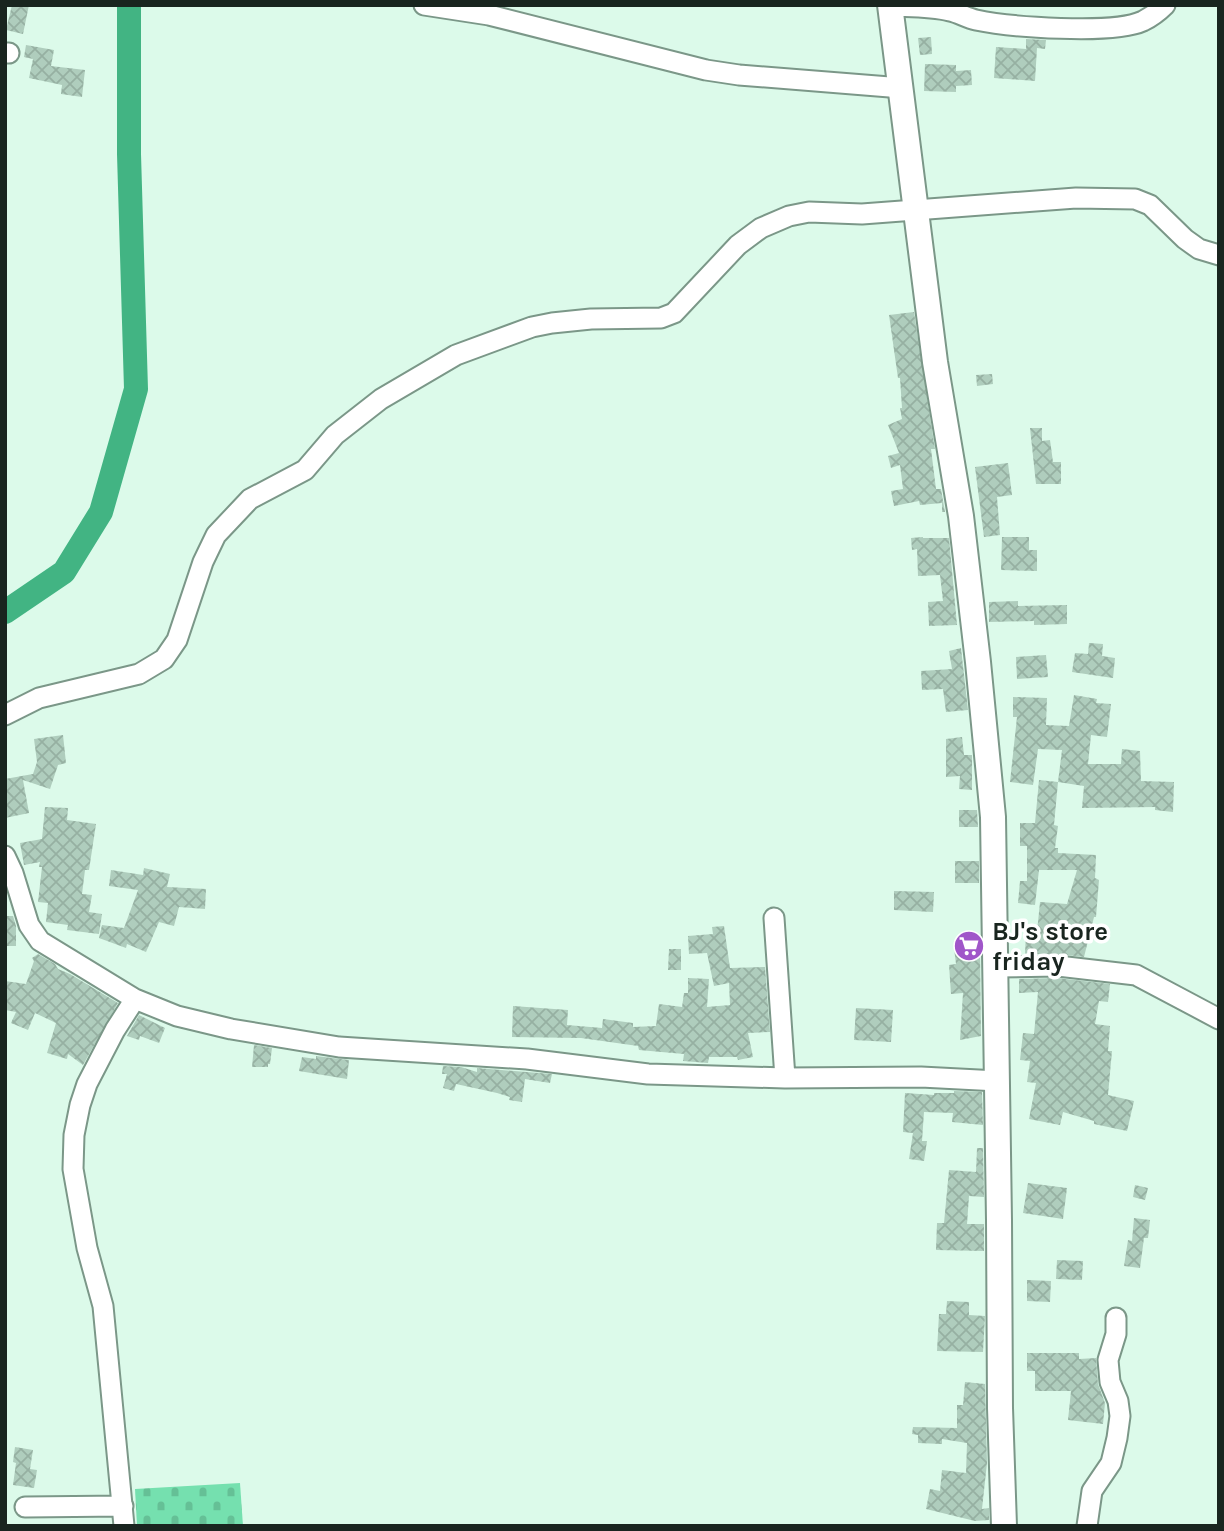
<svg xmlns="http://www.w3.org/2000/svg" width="1224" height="1531" font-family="Karla,sans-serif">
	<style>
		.cemetery { fill: url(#cemetery-stones) }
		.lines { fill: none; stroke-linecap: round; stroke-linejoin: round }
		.river { stroke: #42b483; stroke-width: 24 }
		.building { fill: url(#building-cross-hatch) }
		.minor-casing { stroke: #7b9788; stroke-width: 23 }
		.major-casing { stroke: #7b9788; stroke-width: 28 }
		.minor { stroke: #fff; stroke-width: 19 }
		.major { stroke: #fff; stroke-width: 24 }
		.labels { text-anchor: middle; stroke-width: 7; stroke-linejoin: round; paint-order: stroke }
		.poi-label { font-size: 26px; font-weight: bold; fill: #19251f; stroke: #fff; text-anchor: start }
	</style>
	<defs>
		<pattern id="cemetery-stones" width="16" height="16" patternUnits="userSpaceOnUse" patternTransform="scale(1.75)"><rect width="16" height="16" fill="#75e0af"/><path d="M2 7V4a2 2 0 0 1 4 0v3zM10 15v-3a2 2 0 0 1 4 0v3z" fill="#65c096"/></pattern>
		<pattern id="building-cross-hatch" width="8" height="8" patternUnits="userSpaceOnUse" patternTransform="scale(1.75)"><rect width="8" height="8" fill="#afcdbd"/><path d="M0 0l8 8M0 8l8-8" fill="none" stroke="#96b0a2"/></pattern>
	</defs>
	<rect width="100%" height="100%" fill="#dcfaea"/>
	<!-- cemetery -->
	<path class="cemetery" d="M240,1483L243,1526H137L135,1489Z"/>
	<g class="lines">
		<!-- river -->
		<path class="river" d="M5,612L64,572L101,512L136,389L129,154V5"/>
	</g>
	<!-- building -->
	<path class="building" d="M12,5H29L23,34L6,30Z
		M931,37L932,54L920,55L918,38Z
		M1026,39L1046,40L1045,49L1037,48L1035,81L994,78L996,47L1026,49Z
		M26,45L54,50L51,66L85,70L82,97L61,94L62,85L29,78L33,59L24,57Z
		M925,64L956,65V71L971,70L972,85L956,86V92L924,91Z
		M914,312L935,449H931L936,489H941L945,512H942V503L920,505L919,501L894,506L891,491L903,489L900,465L891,468L888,456L899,453L888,425L902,419L900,408H902L900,378H898L889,315Z
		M992,374L993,384L977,386L976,375Z
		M1030,428H1042V441L1050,440L1053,462H1061V484H1036Z
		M1008,463L1012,495L997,497L1000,535L984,537L975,467Z
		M923,537V538H949L957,625L929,626L928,602L943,601L940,575L918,576L917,549L912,550L911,538Z
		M1002,537H1029V550H1037V571L1001,570Z
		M1018,601V606L1067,605V624L1034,625V621L989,622V602Z
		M1089,643L1103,644L1102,656L1115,658L1113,678L1072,672L1075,653L1088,654Z
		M961,648L968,710L946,712L943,689L922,690L921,671L952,669L949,651Z
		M1046,655L1048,677L1017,679L1016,657Z
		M1074,695L1097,699L1096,703L1111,704L1107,737L1091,735L1088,764H1121L1122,749L1140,751L1141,781L1174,782L1173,812L1155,810V807L1082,808L1084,786L1058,782L1062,750L1038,749L1033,785L1010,782L1017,717H1013V697L1047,698L1046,725L1069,726Z
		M63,735L66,763L58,765L50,789L23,780L29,813L5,818V779L33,774L37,762L34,739Z
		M962,737L964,755H972V790L959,789L960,776L946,777V739Z
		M1039,780L1058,782L1054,825L1058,826L1055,848H1058V853L1096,855L1095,878L1099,880L1096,917H1094L1084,957L1058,954H1025L1026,932H1037L1040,902L1067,904L1077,870H1039L1035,905L1018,903L1020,881H1027V846H1020V823H1035Z
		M45,807L68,808L67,820L96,824L89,870H85L82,894L92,895L89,912L102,914L99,934L67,930L68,925L46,922L48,903L38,902L42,867H39L40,862L24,865L20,843L42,839Z
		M959,810H977L978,827H959Z
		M955,861H979V883H955Z
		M144,868L170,874L167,887L206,889L205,909L179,907L174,926L159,922L146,952L127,944L126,948L99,938L102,925L124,928L138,890L109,886L111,870L143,875Z
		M894,891L934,892L933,912L894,910Z
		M5,916H13L16,926V946H5Z
		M724,926L730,968L765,967L770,1032L748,1033L753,1057L738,1060L737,1057H709L708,1063L683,1061L684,1054L639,1050L638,1046L581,1038L512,1037L513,1006L568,1010L567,1025L602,1028L603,1019L633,1023V1027L656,1026L659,1004L682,1007L684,993H688V978L709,979L707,1007L730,1005L729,983L714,986L707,953L689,954L688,936L713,934L712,927Z
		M974,947L980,948L981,1036L960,1040L963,993L951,994L949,965L956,964L954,948Z
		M669,949H681V970H668Z
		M38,954L55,964L58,969L70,974L118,1003L83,1065L68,1054L67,1059L47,1053L56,1023L35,1013L28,1030L11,1023L16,1012L5,1010V981L26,984L34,961L32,958Z
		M1057,978L1110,984L1108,1002L1099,1001L1095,1024L1110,1026L1108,1051H1112L1108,1095L1134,1101L1127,1131L1094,1124V1121L1063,1112L1060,1125L1029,1119L1036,1083L1027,1082L1030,1061L1020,1060L1023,1033L1034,1034L1038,992L1019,993V979Z
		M856,1008L893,1010L891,1042L854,1040Z
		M139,1015L165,1028L159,1043L140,1036L139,1040L127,1036Z
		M254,1045L272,1048L270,1064H268V1067H252Z
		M316,1056L349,1060L347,1079L299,1071L302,1057L316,1059Z
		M443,1066L461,1067L477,1072V1068L552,1074L550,1083L525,1079L522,1102L509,1100L510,1097L497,1093L456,1084L454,1091L443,1088L447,1074H442Z
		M954,1091L982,1092L983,1125L952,1122L953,1113L924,1112L922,1141H927L924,1161L909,1159L913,1133L903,1132L905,1093L934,1095V1093H954Z
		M977,1148H983L984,1197L969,1196L967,1224H984V1251L936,1250L937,1223H944L949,1170L976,1172Z
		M1028,1183L1067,1188L1063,1219L1023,1213Z
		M1135,1185L1148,1188L1145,1200L1133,1197Z
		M1134,1218L1150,1220L1148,1238H1144L1140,1268L1124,1266L1128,1240L1132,1241Z
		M1057,1260L1083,1261L1082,1280L1056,1279Z
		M1027,1280L1051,1281L1050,1302L1027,1301Z
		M947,1301L969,1302V1315L985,1316L983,1352L937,1351L939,1314H946Z
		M1027,1353H1079V1359L1096,1358L1098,1384L1105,1403L1103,1424L1068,1420L1071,1391H1035V1371H1027Z
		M965,1382L985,1384L987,1463L982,1509L989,1508V1520L975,1521L926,1509L930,1489L940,1491L942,1470L966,1473L967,1443L942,1439V1444L918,1443V1435L912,1434L913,1427L957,1428V1405H963Z
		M15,1447L33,1450L30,1469L37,1470L34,1488L13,1485L16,1463L13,1462Z"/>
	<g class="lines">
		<!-- minor casing -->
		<g class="minor-casing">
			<path id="minor" d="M424,5L489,15L706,70L739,75L902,88
				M890,6C910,7 930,6 950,11C959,13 967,18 976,20C1009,27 1113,35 1143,21C1151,17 1159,11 1165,5
				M5,53H9
				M5,715L39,698L139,674L164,659L177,640L203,562L216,535L250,499L305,470L335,435L381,399L456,355L532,327L552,323L591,319L661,318L674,313L738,245L761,228L789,216L809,212L862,214L1076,198L1135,199L1150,205L1185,239L1199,249L1219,255
				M5,856L13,873L29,925L40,941L135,999L177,1016L231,1029L339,1047L527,1059L648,1074L785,1078L921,1077L998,1081
				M774,918L785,1078
				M996,967L1058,966L1136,975L1219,1019
				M25,1507L123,1506
				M124,1526L103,1306L87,1248L73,1169L74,1135L80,1105L87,1084L115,1030L135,999
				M1087,1526L1092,1491L1111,1463L1117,1438L1120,1416L1118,1401L1110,1382L1108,1360L1116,1334V1318"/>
		</g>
		<!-- major casing -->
		<g class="major-casing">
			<path id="major" d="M890,5L935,362L961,516L978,662L993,817L999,1220L1000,1408L1004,1526"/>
		</g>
		<!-- minor -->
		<use href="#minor" class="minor"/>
		<!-- major -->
		<use href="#major" class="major"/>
	</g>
	<!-- icons -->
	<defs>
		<g id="supermarket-disc" transform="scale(1.575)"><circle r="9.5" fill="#a056c9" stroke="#fff"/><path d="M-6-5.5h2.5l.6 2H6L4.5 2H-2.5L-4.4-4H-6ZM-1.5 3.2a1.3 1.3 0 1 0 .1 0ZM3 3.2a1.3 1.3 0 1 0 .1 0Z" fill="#fff"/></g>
	</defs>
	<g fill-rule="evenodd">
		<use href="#supermarket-disc" x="969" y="946"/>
	</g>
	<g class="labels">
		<!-- poi labels -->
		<g class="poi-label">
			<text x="992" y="940">BJ's store<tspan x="992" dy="30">friday</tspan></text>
		</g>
	</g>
	<!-- border -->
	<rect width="1224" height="1531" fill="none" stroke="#19251f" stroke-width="14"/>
</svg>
